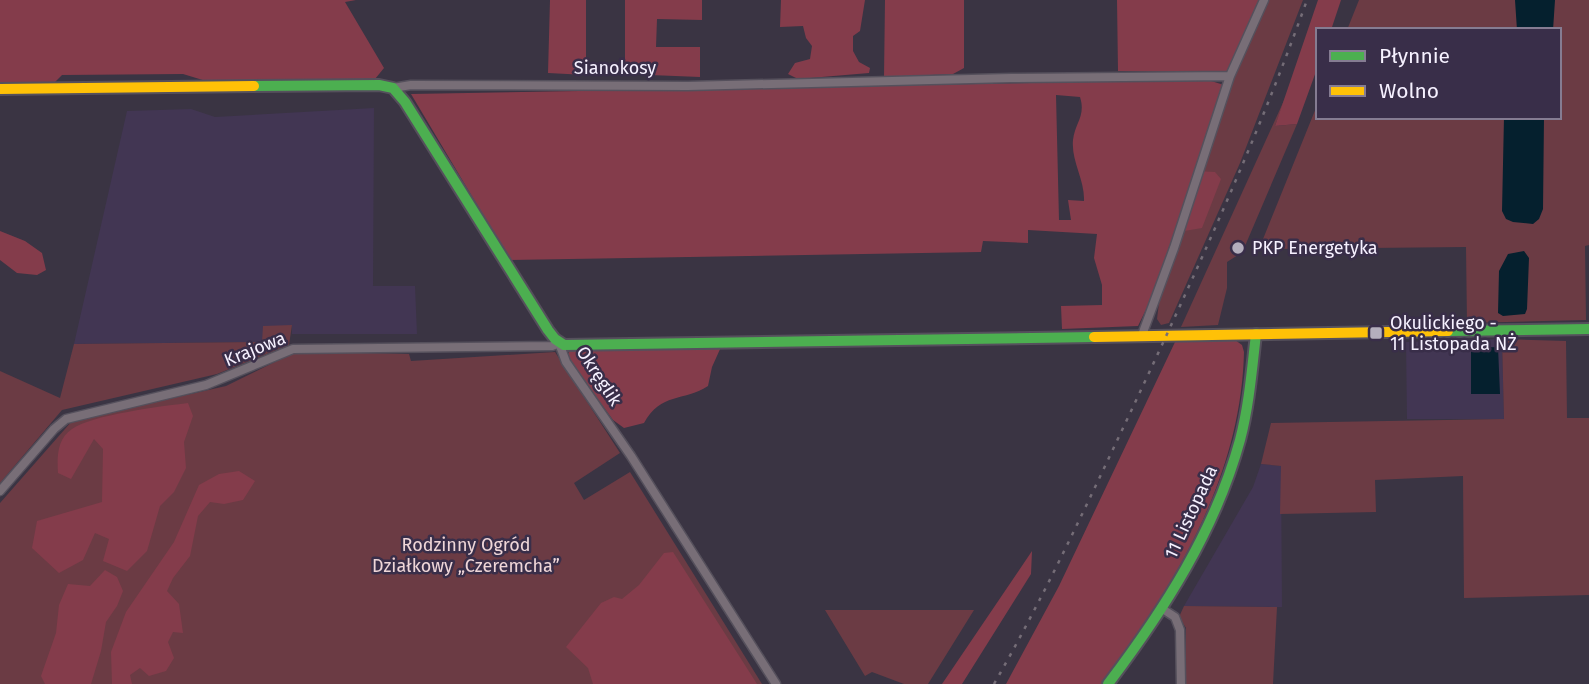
<svg xmlns="http://www.w3.org/2000/svg" width="1589" height="684" font-family="'Fira Sans',sans-serif">
	<style>
		.built { fill: #423653 }
		.green { fill: #6b3b44 }
		.forest { fill: #843c4b; fill-rule: evenodd }
		.water { fill: #05202e }
		.lines { fill: none; stroke-linecap: round; stroke-linejoin: round }
		.street-casing { stroke: #55505c; stroke-width: 11 }
		.fast-casing { stroke: #55505c; stroke-width: 14 }
		.slow-casing { stroke: #55505c; stroke-width: 14 }
		.street { stroke: #786e77; stroke-width: 8 }
		.fast { stroke: #4caf50; stroke-width: 10 }
		.slow { stroke: #ffc107; stroke-width: 10 }
		.rail { stroke: #756d77; stroke-width: 2.5; stroke-dasharray: 3.5 7; stroke-linecap: butt }
		.poi-dot { fill: #b4afbd; stroke: #392e49; stroke-width: 2.5 }
		.labels { text-anchor: middle; stroke-width: 5; stroke-linejoin: round; paint-order: stroke }
		.street-label { font-size: 18px; fill: #f6f1ff; stroke: #392e49 }
		.poi-label { font-size: 18px; fill: #f6f1ff; stroke: #392e49; text-anchor: start }
		.park-label { font-size: 18px; fill: #efd6d8; stroke: #392e49 }
	</style>
	<rect width="100%" height="100%" fill="#3a3443"/>
	<!-- built -->
	<path class="built" d="M374,108L373,286H415L417,334H292V325L263,342L74,344L127,111L191,109L215,117Z
		M1502,339L1504,419H1407L1406,342Z
		M1261,464L1281,466L1282,607L1184,606L1253,487Z"/>
	<!-- green -->
	<path class="green" d="M1261,0H1303L1240,163L1169,323L1161,325L1157,319L1159,303L1173,262L1194,171Z
		M1359,0H1589V245L1585,246L1586,320L1467,323L1466,247L1259,249L1318,103V117H1559V30H1347Z
		M1286,96L1275,126L1297,124L1245,246L1236,241L1232,249L1238,255L1227,262V288L1218,325L1181,327Z
		M292,325L289,345L217,374L62,410L0,483V371L60,398L74,344L262,342L263,326Z
		M1502,339L1566,341L1567,418H1589V595L1464,598L1463,476L1375,480L1376,512L1280,514L1281,466L1261,464L1271,423L1504,419Z
		M310,352L409,354L411,361L555,352L620,453L574,483L584,500L630,472L762,684H0V503L72,421L226,386L291,354Z
		M1184,606L1277,607L1273,684H1185L1186,628L1179,617Z
		M825,610H974L928,684H904L872,672L865,676Z"/>
	<!-- forest -->
	<path class="forest" d="M0,0H356L345,2L384,68L375,79L206,81L183,74L62,75L55,82H0Z
		M550,0H586V75L548,73Z
		M625,0H702V20L657,19L656,47H700V77L625,74Z
		M781,0H865L860,31L853,36V51L859,62L870,68L869,73L798,79L788,74L795,63L810,59L812,46L806,38L803,26L780,27Z
		M885,0H964V68L953,74L884,77Z
		M1117,0H1261L1232,72L1118,71Z
		M1318,0H1341L1331,30H1318V66L1297,124L1275,126Z
		M1208,80L1227,86L1194,171L1215,172L1221,179L1202,228L1184,231L1179,245L1169,247L1154,293L1138,326L1062,329L1061,306L1102,305V285L1094,258L1097,234L1028,230V243L983,241L981,252L510,260L411,94ZM1056,95L1080,97C1086,116 1075,123 1073,140C1071,161 1085,180 1084,201L1068,200L1071,220H1059Z
		M0,231L25,241L42,253L46,270L37,275L17,273L0,260Z
		M1176,340H1235L1242,345L1244,352C1241,478 1174,586 1102,684H1006L1059,586Z
		M721,347L712,367L708,386C683,402 661,392 644,423L624,428L613,420L567,357L570,349Z
		M188,403L193,416L184,442L186,468L174,492L160,506L147,551L127,571L103,561L109,539L95,533L83,560L59,573L32,548L37,521L102,502L103,449L94,439L71,479L58,473C57,457 57,439 72,429C91,415 163,406 188,403Z
		M239,471L255,481L243,500L224,504L210,502L198,516L190,556L173,578L167,591L179,604L183,633L173,632L168,642L174,658L166,671L149,676L140,668L130,675L132,684H112L111,652L126,612L174,542L199,485L219,474Z
		M1032,551L1031,574L962,684H942Z
		M673,552L757,684H593L588,668L566,647L601,603L614,597L622,599L639,585L664,553Z
		M105,570L117,577L123,591L117,606L106,622L101,651L91,684H45L41,676L56,633L59,605L68,584L90,586Z"/>
	<!-- water -->
	<path class="water" d="M1515,0H1555L1553,30H1517Z
		M1504,117H1544L1543,209L1539,219L1533,224L1513,222L1506,219L1502,211Z
		M1524,251L1529,258L1527,309L1525,314L1503,316L1498,313L1499,271L1508,254Z
		M1498,347L1500,394H1471V350L1473,348Z"/>
	<g class="lines">
		<!-- street casing -->
		<g class="street-casing">
			<path id="street" d="M393,88L411,85L688,86L1011,78L1230,76
				M1142,335L1174,248L1230,76L1264,0
				M0,491L54,429L66,419L206,385L293,349L552,346L559,343L566,362L631,456L776,684
				M1161,608L1175,617L1180,630L1181,684"/>
		</g>
		<!-- fast casing -->
		<g class="fast-casing">
			<path id="fast" d="M254,86L379,85L393,88L405,102L548,330L555,339L564,345L1094,337
				M1448,331L1589,329
				M1108,684C1164,610 1215,531 1240,440C1249,406 1252,369 1256,334"/>
		</g>
		<!-- slow casing -->
		<g class="slow-casing">
			<path id="slow" d="M0,89L254,86
				M1094,337L1448,331"/>
		</g>
		<!-- street -->
		<use href="#street" class="street"/>
		<!-- fast -->
		<use href="#fast" class="fast"/>
		<!-- slow -->
		<use href="#slow" class="slow"/>
		<!-- rail -->
		<path class="rail" d="M994,684C1045,595 1088,502 1132,409C1195,275 1257,140 1307,0"/>
	</g>
	<!-- markers -->
	<g class="poi-dot">
		<circle cx="1238" cy="248" r="7"/>
		<rect x="1369" y="326" width="14" height="14" rx="3.5"/>
	</g>
	<g class="labels">
		<!-- street labels -->
		<g class="street-label">
			<text x="615" y="74">Sianokosy</text>
			<text transform="translate(255 349) rotate(-22)" y="6">Krajowa</text>
			<text transform="translate(599 376) rotate(57)" y="6">Okręglik</text>
			<text transform="translate(1191 512) rotate(-65)" y="6">11 Listopada</text>
		</g>
		<!-- poi labels -->
		<g class="poi-label">
			<text x="1252" y="254">PKP Energetyka</text>
			<text x="1390" y="329">Okulickiego -<tspan x="1390" dy="21">11 Listopada NŻ</tspan></text>
		</g>
		<!-- park labels -->
		<g class="park-label">
			<text x="466" y="551">Rodzinny Ogród<tspan x="466" dy="21">Działkowy „Czeremcha”</tspan></text>
		</g>
	</g>
	<!-- legend -->
	<rect x="1316" y="28" width="245" height="91" fill="#392e49" stroke="#857c92" stroke-width="2"/>
	<rect x="1330" y="51" width="35" height="10" fill="#4caf50" stroke="#857c92" stroke-width="2"/>
	<text x="1379" y="63" font-size="21" fill="#f6f1ff">Płynnie</text>
	<rect x="1330" y="86" width="35" height="10" fill="#ffc107" stroke="#857c92" stroke-width="2"/>
	<text x="1379" y="98" font-size="21" fill="#f6f1ff">Wolno</text>
</svg>
